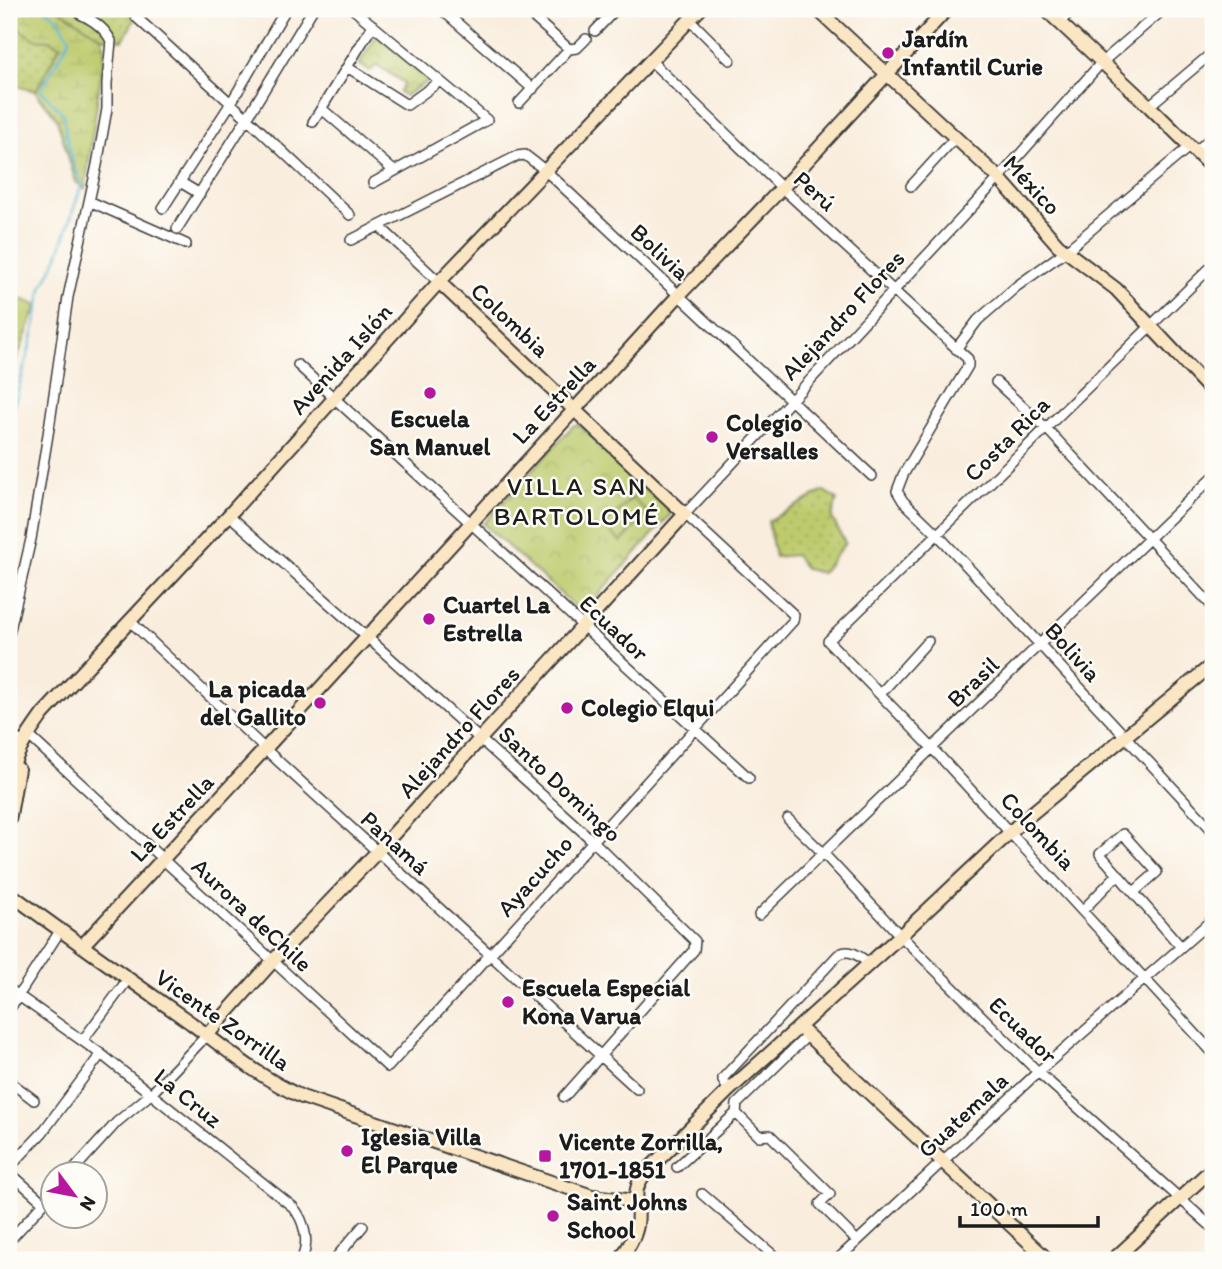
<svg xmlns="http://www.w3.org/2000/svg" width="1222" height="1269" font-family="Itim,sans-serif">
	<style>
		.grass { fill: url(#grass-dots); stroke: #6c7444; stroke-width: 2 }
		.wetland { fill: url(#wetland-marsh); stroke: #6c7444; stroke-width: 2 }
		.park { fill: url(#park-crowns); stroke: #6c7444; stroke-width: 2 }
		.pitch { fill: #bdcb6d; stroke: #6c7444; stroke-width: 2 }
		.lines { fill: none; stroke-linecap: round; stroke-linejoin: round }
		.stream { stroke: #53b4d1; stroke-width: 2.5 }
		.street-casing { stroke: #3d3b39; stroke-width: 12 }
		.secondary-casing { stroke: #3d3b39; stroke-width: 16 }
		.street { stroke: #fff; stroke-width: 9 }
		.secondary { stroke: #fbe6c4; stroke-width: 12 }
		.poi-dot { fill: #b5179e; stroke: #fdfcf7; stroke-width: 2.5 }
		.labels { text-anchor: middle; stroke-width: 5; stroke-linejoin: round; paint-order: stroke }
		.poi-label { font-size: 24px; font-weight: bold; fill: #1c1c1c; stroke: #fdfcf7; text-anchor: start }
		.street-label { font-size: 24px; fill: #1c1c1c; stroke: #fdfcf7 }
		.neighbourhood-label { font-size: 26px; letter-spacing: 2px; fill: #1c1c1c; stroke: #fdfcf7 }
	</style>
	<defs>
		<pattern id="grass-dots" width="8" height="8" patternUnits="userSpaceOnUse" patternTransform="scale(1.75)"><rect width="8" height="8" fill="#bdcb6d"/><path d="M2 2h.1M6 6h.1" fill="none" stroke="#a2ae5e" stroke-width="1.8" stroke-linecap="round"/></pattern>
		<pattern id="wetland-marsh" width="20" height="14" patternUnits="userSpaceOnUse" patternTransform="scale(1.75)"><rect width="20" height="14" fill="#bdcb6d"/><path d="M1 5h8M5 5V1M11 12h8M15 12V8" fill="none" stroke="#a2ae5e"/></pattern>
		<pattern id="park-crowns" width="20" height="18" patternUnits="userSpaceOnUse" patternTransform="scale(1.75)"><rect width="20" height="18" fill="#bdcb6d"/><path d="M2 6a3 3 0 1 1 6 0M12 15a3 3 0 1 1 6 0" fill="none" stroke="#a2ae5e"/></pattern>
	</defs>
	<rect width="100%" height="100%" fill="#fdfcf7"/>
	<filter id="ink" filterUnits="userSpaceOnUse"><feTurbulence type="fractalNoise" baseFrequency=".0143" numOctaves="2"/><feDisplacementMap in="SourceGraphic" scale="14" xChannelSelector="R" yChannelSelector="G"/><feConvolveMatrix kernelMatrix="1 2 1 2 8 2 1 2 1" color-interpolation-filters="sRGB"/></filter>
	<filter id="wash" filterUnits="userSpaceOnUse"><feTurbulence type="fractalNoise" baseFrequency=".00686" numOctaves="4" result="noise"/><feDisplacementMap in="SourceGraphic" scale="28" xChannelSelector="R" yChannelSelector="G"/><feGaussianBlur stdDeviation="1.57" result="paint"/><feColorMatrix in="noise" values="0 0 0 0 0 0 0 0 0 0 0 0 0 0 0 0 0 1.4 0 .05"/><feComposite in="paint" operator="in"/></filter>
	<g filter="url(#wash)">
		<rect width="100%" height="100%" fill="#f9eddd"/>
		<!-- grass -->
		<path class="grass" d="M58,9H137L133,22L123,40L101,37Z
			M9,19L12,25L35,39L49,40L60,46L36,91L9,84Z
			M824,491L837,499L832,518L845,543L822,573L806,569L795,555L775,557L768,521Z"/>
		<!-- wetland -->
		<path class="wetland" d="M9,9H58L101,37L105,47L85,189L76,182L57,119L48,107L39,98L36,91L60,46L49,40L35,39L12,25L9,19Z"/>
		<!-- park -->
		<path class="park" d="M377,35L428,81L405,96L399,92L404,83L377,65L370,71L359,64Z
			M577,425L580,426L670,510L671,514L587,608L583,611L579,610L483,524L573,426Z"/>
		<!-- pitch -->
		<path class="pitch" d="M9,294L37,305L9,380Z
			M632,498L648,513L621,542L604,526Z"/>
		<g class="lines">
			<!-- stream -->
			<path class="stream" d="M12,421V413L34,331L42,288L58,256L82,184L74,166L66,135L64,115L41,90L70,39L58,18L45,9
				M9,474L11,469L12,435"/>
		</g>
	</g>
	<g filter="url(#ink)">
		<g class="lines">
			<!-- street casing -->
			<g class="street-casing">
				<path id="street" d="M353,9L487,120L373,183
					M441,9L533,89
					M524,9L569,49
					M136,17L247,118L350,215
					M689,19L730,60
					M1059,22L1074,9
					M595,31L616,9
					M650,60L782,188L968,359V366L903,475L897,491L903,501L938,535L1213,831
					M347,67L407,105L440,81
					M519,103L569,49L577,48L586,39
					M1149,106L1213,52
					M322,109L394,171
					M313,122L373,25
					M1196,151L1213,136
					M180,182L200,194
					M911,186L954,139
					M89,201L186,244
					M163,208L231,103L286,9
					M379,226L439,282
					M177,229L247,118L313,9
					M351,240L517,156L525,155L546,171L872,476
					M1213,265L828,641L932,748L1213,1053
					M956,349L978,320L1017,286L1066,251L1190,146
					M298,365L749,778
					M996,382L1046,428L1213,607
					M229,515L367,637L593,841L695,941L694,950L564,1097
					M130,621L265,749L637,1089
					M9,634L31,539L50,422L68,297L97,165L107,109V83L111,41C105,28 93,20 80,14
					M880,694L928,641
					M28,735L388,1067L793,621L794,615L685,514L999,178L1101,63L1164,9
					M9,736L23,742
					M788,819L823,853L894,929L1038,1072L1213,1228
					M1134,892L1157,872L1123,834L1100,854L1181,947
					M1082,911L1118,874
					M759,915L1213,477
					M9,989L101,1054L293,1207C305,1221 310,1244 301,1260
					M9,1010L60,931
					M808,1035L737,1104L736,1113L759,1136L770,1135L830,1194L820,1204L857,1241
					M83,1040L128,979
					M9,1081L34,1100
					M729,1090L723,1081V1078L838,955C850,947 860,957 870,964
					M677,1167L736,1113
					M9,1168L42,1133L101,1054
					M9,1172L44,1203
					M70,1174L117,1122L152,1093L207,1035
					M702,1194L779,1260
					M9,1241L52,1194
					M334,1260L363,1226
					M837,1260L1038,1072L1213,919"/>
			</g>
			<!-- secondary casing -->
			<g class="secondary-casing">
				<path id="secondary" d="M817,9L999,178L1058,245L1116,289L1213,393
					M1045,9L1149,106L1213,169
					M9,779C15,753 28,735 43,714L229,515L439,282L700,9
					M9,821L18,769
					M9,893C69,937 130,980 191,1023C227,1050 260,1078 302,1097L592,1196L635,1201
					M82,946L265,749L678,296L782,188L947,9
					M800,1028L1048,1260
					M207,1035L273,961L377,852L685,514L439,282
					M620,1260C627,1249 635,1238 637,1225C641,1202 628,1193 647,1171L729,1090L900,936L1020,823L1213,664
					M1113,1260L1213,1168"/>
			</g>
			<!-- street -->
			<use href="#street" class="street"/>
			<!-- secondary -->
			<use href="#secondary" class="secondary"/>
		</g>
	</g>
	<!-- markers -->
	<g class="poi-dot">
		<circle cx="888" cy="53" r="7"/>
		<circle cx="430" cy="393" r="7"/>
		<circle cx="712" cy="437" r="7"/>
		<circle cx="429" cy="619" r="7"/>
		<circle cx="320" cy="703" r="7"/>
		<circle cx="567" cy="708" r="7"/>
		<circle cx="508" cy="1002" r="7"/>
		<circle cx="347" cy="1151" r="7"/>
		<rect x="538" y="1149" width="14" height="14" rx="3.5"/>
		<circle cx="553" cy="1216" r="7"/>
	</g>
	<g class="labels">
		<!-- poi labels -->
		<g class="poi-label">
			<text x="902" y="47">Jardín<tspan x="902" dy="28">Infantil Curie</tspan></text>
			<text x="430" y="427" text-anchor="middle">Escuela<tspan x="430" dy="28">San Manuel</tspan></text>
			<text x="726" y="431">Colegio<tspan x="726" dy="28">Versalles</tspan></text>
			<text x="443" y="613">Cuartel La<tspan x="443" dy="28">Estrella</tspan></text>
			<text x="306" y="697" text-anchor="end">La picada<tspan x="306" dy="28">del Gallito</tspan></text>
			<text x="581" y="716">Colegio Elqui</text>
			<text x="522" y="996">Escuela Especial<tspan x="522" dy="28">Kona Varua</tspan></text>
			<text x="361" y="1145">Iglesia Villa<tspan x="361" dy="28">El Parque</tspan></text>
			<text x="559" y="1150">Vicente Zorrilla,<tspan x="559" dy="28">1701-1851</tspan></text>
			<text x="567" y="1210">Saint Johns<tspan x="567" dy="28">School</tspan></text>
		</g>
		<!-- street labels -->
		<g class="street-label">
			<text transform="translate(1032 185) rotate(47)" y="8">México</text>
			<text transform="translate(815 191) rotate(42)" y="8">Perú</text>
			<text transform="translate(660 252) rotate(43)" y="8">Bolivia</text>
			<text transform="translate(843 315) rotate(-47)" y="8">Alejandro Flores</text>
			<text transform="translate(510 320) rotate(43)" y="8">Colombia</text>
			<text transform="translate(341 359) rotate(-48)" y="8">Avenida Islón</text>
			<text transform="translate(554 400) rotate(-47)" y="8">La Estrella</text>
			<text transform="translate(1007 439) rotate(-45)" y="8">Costa Rica</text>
			<text transform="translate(614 628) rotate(43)" y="8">Ecuador</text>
			<text transform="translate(1073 652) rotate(48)" y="8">Bolivia</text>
			<text transform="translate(973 682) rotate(-44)" y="8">Brasil</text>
			<text transform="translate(459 732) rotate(-48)" y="8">Alejandro Flores</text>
			<text transform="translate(560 784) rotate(43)" y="8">Santo Domingo</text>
			<text transform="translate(172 818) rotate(-47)" y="8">La Estrella</text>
			<text transform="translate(1038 831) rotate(47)" y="8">Colombia</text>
			<text transform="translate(395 843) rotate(42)" y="8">Panamá</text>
			<text transform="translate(535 876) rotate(-48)" y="8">Ayacucho</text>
			<text transform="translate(252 915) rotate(43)" y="8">Aurora deChile</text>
			<text transform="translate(223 1020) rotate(35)" y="8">Vicente Zorrilla</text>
			<text transform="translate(1023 1030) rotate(44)" y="8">Ecuador</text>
			<text transform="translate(188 1098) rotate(39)" y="8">La Cruz</text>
			<text transform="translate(963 1115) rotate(-43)" y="8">Guatemala</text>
		</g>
		<!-- neighbourhood labels -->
		<g class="neighbourhood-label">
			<text x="577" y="495">VILLA SAN<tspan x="577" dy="30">BARTOLOMÉ</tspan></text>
		</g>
	</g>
	<!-- margin -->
	<rect width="1222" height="1269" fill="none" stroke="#fdfcf7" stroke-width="35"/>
	<!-- north arrow -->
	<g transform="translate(74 1195) rotate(122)"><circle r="33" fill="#fdfcf7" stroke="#a3a29f" stroke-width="2"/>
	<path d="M0-5L12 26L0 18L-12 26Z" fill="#b5179e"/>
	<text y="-10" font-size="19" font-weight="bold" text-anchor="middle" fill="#1c1c1c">N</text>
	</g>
	<!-- scale -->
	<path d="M960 1216v10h138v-10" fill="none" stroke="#1c1c1c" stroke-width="3.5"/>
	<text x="970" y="1216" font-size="21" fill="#1c1c1c" stroke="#fdfcf7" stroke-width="5" paint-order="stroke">100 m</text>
</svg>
